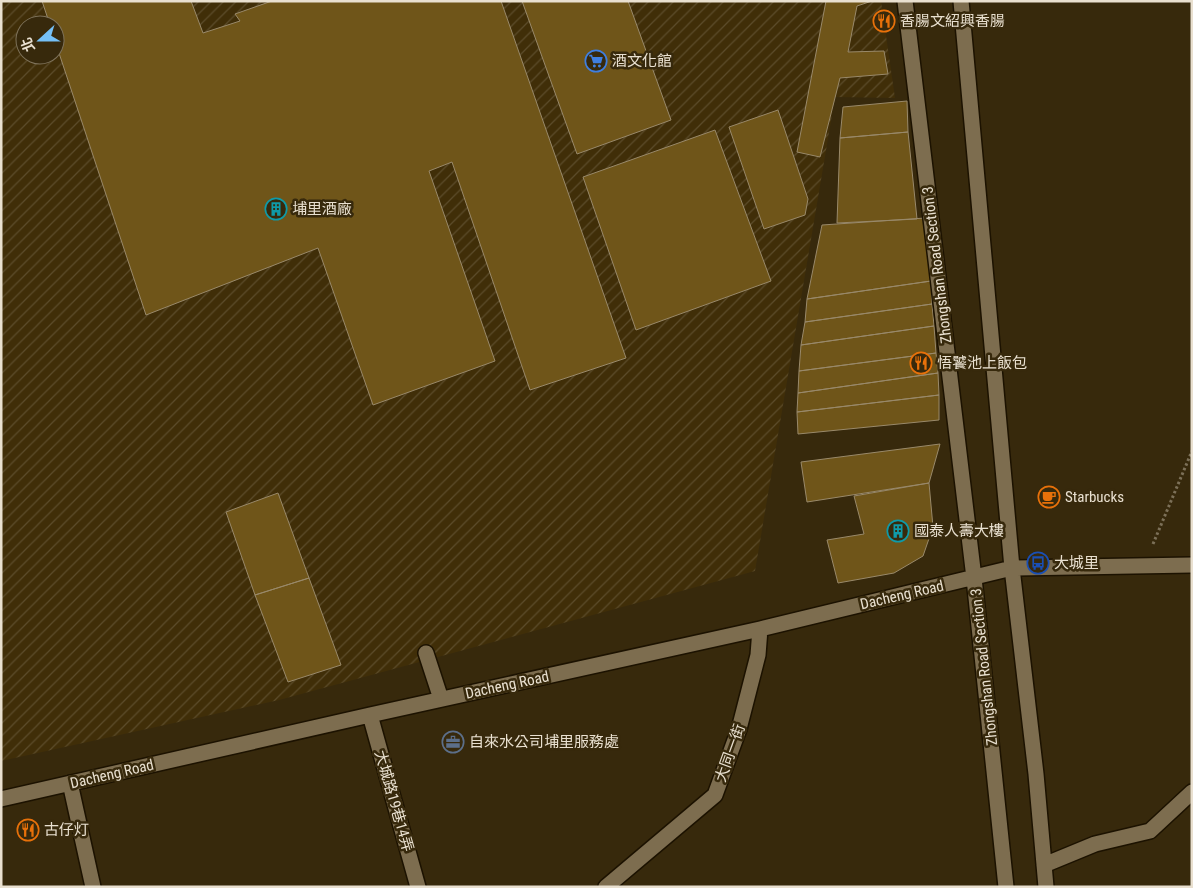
<svg xmlns="http://www.w3.org/2000/svg" width="1193" height="888" font-family="'Roboto Condensed','Noto Sans TC',sans-serif">
	<style>
		.industrial { fill: url(#industrial-furrows); fill-rule: evenodd }
		.building { fill: #6f5519; stroke: #99896a }
		.lines { fill: none; stroke-linecap: round; stroke-linejoin: round }
		.minor-casing { stroke: #1c1200; stroke-width: 18 }
		.path { stroke: #7c7058; stroke-width: 3; stroke-dasharray: 2.5 2.5; stroke-linecap: butt }
		.minor { stroke: #7d6d4f; stroke-width: 15 }
		.labels { text-anchor: middle; stroke-width: 5; stroke-linejoin: round; paint-order: stroke }
		.poi-label { font-size: 15px; fill: #e9e0d0; stroke: #37290c; text-anchor: start }
		.street-label { font-size: 15px; fill: #e9e0d0; stroke: #37290c }
	</style>
	<defs>
		<pattern id="industrial-furrows" width="10" height="10" patternUnits="userSpaceOnUse" patternTransform="scale(1.25)"><rect width="10" height="10" fill="#402e08"/><path d="M-1 1l2-2M0 10L10 0M9 11l2-2" fill="none" stroke="#5c4c2b"/></pattern>
	</defs>
	<rect width="100%" height="100%" fill="#37290c"/>
	<!-- industrial -->
	<path class="industrial" d="M1,1H881L895,98L835,97L755,571L279,700L1,761ZM25,25H55V55H25Z"/>
	<!-- building -->
	<path class="building" d="M42,1H191L203,33L240,21L235,14L272,1H501L626,358L530,390L452,162L429,171L495,361L373,405L318,248L146,315L55,41V25H50Z
		M522,1H628L671,120L577,154Z
		M826,1H872L857,6L848,52L884,51L888,74L840,78L820,157L797,152Z
		M907,101L908,132L840,138L843,107Z
		M778,110L808,199L805,215L764,229L729,127Z
		M715,130L771,281L636,330L583,177Z
		M908,132L917,219L837,223L840,138Z
		M925,218L931,281L807,299L822,225Z
		M931,281L932,304L805,322L807,299Z
		M932,304L934,326L801,345L805,322Z
		M934,326L936,353L799,371L801,345Z
		M936,353L938,373L798,393L799,371Z
		M938,373L939,395L797,412L798,393Z
		M939,395V420L798,434L797,412Z
		M940,444L929,483L807,502L801,462Z
		M929,483L933,527L923,556L894,573L838,583L827,540L864,534L854,496Z
		M278,493L309,578L255,595L226,512Z
		M309,578L341,665L288,682L255,595Z"/>
	<g class="lines">
		<!-- minor casing -->
		<g class="minor-casing">
			<path id="minor" d="M905,1L974,578L1006,887
				M961,1L1012,568L1036,774L1046,887
				M426,653L441,699
				M370,715L418,887
				M70,783L93,887
				M1,799L370,715L760,629L1012,568L1192,565
				M1044,865L1095,844L1150,831L1192,792
				M606,887L715,795L739,729L758,655L760,629"/>
		</g>
		<!-- path -->
		<path class="path" d="M1153,544L1192,451"/>
		<!-- minor -->
		<use href="#minor" class="minor"/>
	</g>
	<!-- icons -->
	<defs>
		<g id="restaurant-ring" transform="scale(1.125)"><circle r="9.5" fill="#37290c" stroke="#e8710a" stroke-width="1.5"/><path d="M-5-6h1v4h1v-4h1v4h1v-4h1v5L-1.5 .5V6h-2V.5L-5-1ZM5-6V6H3V1.5H1.5Q1.5-4 5-6Z" fill="#e8710a"/></g>
		<g id="supermarket-ring" transform="scale(1.125)"><circle r="9.5" fill="#37290c" stroke="#3f7fe0" stroke-width="1.5"/><path d="M-6-5.5h2.5l.6 2H6L4.5 2H-2.5L-4.4-4H-6ZM-1.5 3.2a1.3 1.3 0 1 0 .1 0ZM3 3.2a1.3 1.3 0 1 0 .1 0Z" fill="#3f7fe0"/></g>
		<g id="building-ring" transform="scale(1.125)"><circle r="9.5" fill="#37290c" stroke="#0f9aa8" stroke-width="1.5"/><path d="M-4-6H4V6H1V3H-1V6H-4ZM-2.5-4.3h1.7v1.8h-1.7ZM.8-4.3h1.7v1.8H.8ZM-2.5-1h1.7V.8h-1.7ZM.8-1h1.7V.8H.8Z" fill="#0f9aa8"/></g>
		<g id="cafe-ring" transform="scale(1.125)"><circle r="9.5" fill="#37290c" stroke="#e8710a" stroke-width="1.5"/><path d="M-5.5-4.5H6V0H3Q3 3.5 0 3.5H-2.5Q-5.5 3.5-5.5 0ZM3-3.2v2h1.7v-2ZM-6 4.5H4V6H-6Z" fill="#e8710a"/></g>
		<g id="bus-ring" transform="scale(1.125)"><circle r="9.5" fill="#37290c" stroke="#1a4fb4" stroke-width="1.5"/><path d="M-5-6H5V4H4V6H2V4H-2V6H-4V4H-5ZM-3.5-4V0h7V-4ZM-3.5 1.2v1.5H-2V1.2ZM2 1.2v1.5H3.5V1.2Z" fill="#1a4fb4"/></g>
		<g id="office-ring" transform="scale(1.125)"><circle r="9.5" fill="#37290c" stroke="#5c6f8a" stroke-width="1.5"/><path d="M-6-3h4V-5.5h4V-3h4V5H-6ZM-1-4.5V-3h2v-1.5ZM-6 0V1H6V0Z" fill="#5c6f8a"/></g>
	</defs>
	<g fill-rule="evenodd">
		<use href="#restaurant-ring" x="884" y="21"/>
		<use href="#supermarket-ring" x="596" y="61"/>
		<use href="#building-ring" x="276" y="209"/>
		<use href="#restaurant-ring" x="921" y="363"/>
		<use href="#cafe-ring" x="1049" y="497"/>
		<use href="#building-ring" x="898" y="531"/>
		<use href="#bus-ring" x="1038" y="563"/>
		<use href="#office-ring" x="453" y="742"/>
		<use href="#restaurant-ring" x="28" y="830"/>
	</g>
	<g class="labels">
		<!-- poi labels -->
		<g class="poi-label">
			<text x="900" y="26">香腸文紹興香腸</text>
			<text x="612" y="66">酒文化館</text>
			<text x="292" y="214">埔里酒廠</text>
			<text x="937" y="368">悟饕池上飯包</text>
			<text x="1065" y="502">Starbucks</text>
			<text x="914" y="536">國泰人壽大樓</text>
			<text x="1054" y="568">大城里</text>
			<text x="469" y="747">自來水公司埔里服務處</text>
			<text x="44" y="835">古仔灯</text>
		</g>
		<!-- street labels -->
		<g class="street-label">
			<text transform="translate(937 265) rotate(-97)" y="5">Zhongshan Road Section 3</text>
			<text transform="translate(902 595) rotate(-13)" y="5">Dacheng Road</text>
			<text transform="translate(984 667) rotate(-96)" y="5">Zhongshan Road Section 3</text>
			<text transform="translate(507 685) rotate(-12)" y="5">Dacheng Road</text>
			<text transform="translate(730 753) rotate(-70)" y="5">大同一街</text>
			<text transform="translate(112 774) rotate(-13)" y="5">Dacheng Road</text>
			<text transform="translate(394 801) rotate(74)" y="5">大城路19巷14弄</text>
		</g>
	</g>
	<!-- border -->
	<rect width="1193" height="888" fill="none" stroke="#e9e0d0" stroke-width="5"/>
	<!-- north arrow -->
	<g transform="translate(40 40) rotate(249)"><circle r="24" fill="#37290c" stroke="#7e725a"/>
	<path d="M0-4L9 19L0 12L-9 19Z" fill="#75c0f6"/>
	<text y="-8" font-size="14" font-weight="bold" text-anchor="middle" fill="#e9e0d0">北</text>
	</g>
</svg>
